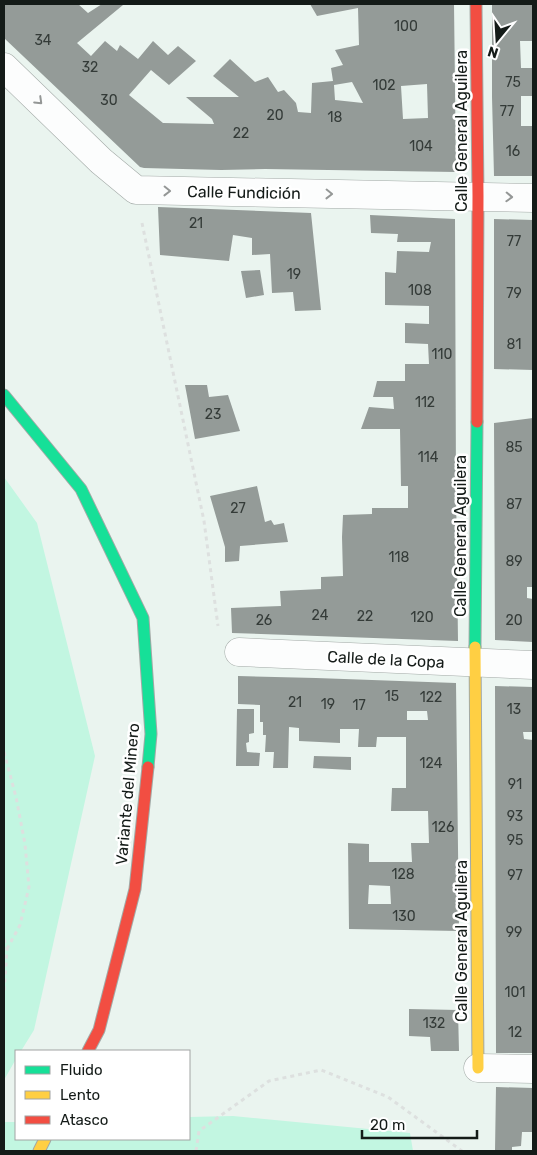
<svg xmlns="http://www.w3.org/2000/svg" width="537" height="1155" font-family="Rubik,sans-serif">
	<style>
		.green { fill: #c2f6e1 }
		.building { fill: #949b98; fill-rule: evenodd }
		.lines { fill: none; stroke-linecap: round; stroke-linejoin: round }
		.street-casing { stroke: #a2a9a6; stroke-width: 29 }
		.fast-casing { stroke: #a2a9a6; stroke-width: 13 }
		.slow-casing { stroke: #a2a9a6; stroke-width: 13 }
		.jam-casing { stroke: #a2a9a6; stroke-width: 13 }
		.path { stroke: #dde0df; stroke-width: 3; stroke-dasharray: 4 4; stroke-linecap: butt }
		.street { stroke: #fcfdfd; stroke-width: 28 }
		.fast { stroke: #16e098; stroke-width: 11 }
		.slow { stroke: #ffcf43; stroke-width: 11 }
		.jam { stroke: #f24e42; stroke-width: 11 }
		.oneway { stroke: #949796 }
		.labels { text-anchor: middle; stroke-width: 5; stroke-linejoin: round; paint-order: stroke }
		.number-label { font-size: 14px; fill: #343b38 }
		.street-label { font-size: 16px; fill: #141b18; stroke: #fff }
	</style>
	<rect width="100%" height="100%" fill="#eaf4ef"/>
	<!-- green -->
	<path class="green" d="M4,477L37,523L95,756L34,1030L21,1051H16V1059L4,1080Z
		M233,1116L410,1133L413,1151H4V1122H16V1139H189V1117Z"/>
	<!-- building -->
	<path class="building" d="M4,4H78L88,13L102,4H122L123,5L77,43L91,56L105,41L117,51L120,45L138,59L153,41L168,55L178,46L196,61L169,85L151,70L129,95L163,123L214,124L212,119L186,97H239L213,76L230,59L255,82L268,77L278,92L284,90L296,103L298,112L311,113L312,83L333,81L331,68L343,65L335,50L359,45L358,8L317,16L310,4H454L456,172L265,169L221,170L144,168L140,167L4,38ZM352,82L363,103L335,100L334,85ZM427,84L428,118L403,119L401,86Z
		M492,4H533V41H520L521,68H533V96H521V126H533V176H494L492,97Z
		M158,207L311,213L321,310L295,311L293,292L272,293L270,254L252,255V238L233,235L229,261L160,255Z
		M370,215L455,219L456,486L458,641L232,633L231,608L281,606L280,591L321,589V577L343,576L342,537L343,515L372,514V508H408V486H401L400,429H361L369,407L394,409L393,397H373L377,381H405V364H429L428,344L405,343V323L429,324V306L385,305V272L396,273L397,251L429,252L431,242H397L398,234L371,233Z
		M494,219L533,220V370L494,369Z
		M260,270L264,295L246,298L241,271Z
		M185,385H207L209,397L228,395L240,431L195,439Z
		M533,418V587H527V598L533,599V642L495,640L494,423Z
		M257,486L265,522L271,520L274,525L284,523L288,542L240,546L239,561L225,562V547L210,496Z
		M238,676L316,678L456,683L459,931L349,929L348,843L369,844V862H412L411,843H429L428,811H391L392,788H406V737H377L376,747H358L359,729H340V743L299,741V728L289,727L288,768H273L274,752H265L266,735H263V722H260V705L238,704ZM407,711H427L428,720H407ZM369,885L390,886L391,904H368Z
		M495,686L533,687V732H523L524,739L533,740V1053H496Z
		M237,709H254V733L249,734V742L246,743L247,752L260,753L259,766H236Z
		M314,756L351,757V770L313,768Z
		M409,1009L458,1010L459,1051H431L430,1037L409,1036Z
		M496,1087L533,1088V1132H522L521,1146L512,1147V1151H495Z"/>
	<g class="lines">
		<!-- street casing -->
		<g class="street-casing">
			<path id="street" d="M4,67L101,161L136,190L533,198
				M239,652L533,665
				M478,1068L533,1069"/>
		</g>
		<!-- fast casing -->
		<g class="fast-casing">
			<path id="fast" d="M4,395L81,489L143,618L151,734L148,767
				M475,647L477,422"/>
		</g>
		<!-- slow casing -->
		<g class="slow-casing">
			<path id="slow" d="M475,647L478,1068
				M39,1151L45,1139"/>
		</g>
		<!-- jam casing -->
		<g class="jam-casing">
			<path id="jam" d="M476,4L478,196L477,422
				M88,1051L99,1030L135,889L148,767"/>
		</g>
		<!-- path -->
		<path class="path" d="M142,223L204,521L218,626
			M4,752L16,797L25,844L29,887L20,925L7,949
			M4,939L7,949L4,993
			M196,1151L199,1131L269,1081L321,1070L388,1097L462,1151"/>
		<!-- street -->
		<use href="#street" class="street"/>
		<!-- fast -->
		<use href="#fast" class="fast"/>
		<!-- slow -->
		<use href="#slow" class="slow"/>
		<!-- jam -->
		<use href="#jam" class="jam"/>
	</g>
	<!-- one-way arrows -->
	<defs><path id="oneway-chevron" d="M-2-3.5L2.5 0L-2 3.5" fill="none" stroke-width="1.6" stroke-linecap="round" stroke-linejoin="round" transform="scale(1.25)"/></defs>
	<g class="oneway">
		<use href="#oneway-chevron" transform="translate(39 101) rotate(44)"/>
		<use href="#oneway-chevron" transform="translate(167 191) rotate(1)"/>
		<use href="#oneway-chevron" transform="translate(329 194) rotate(1)"/>
		<use href="#oneway-chevron" transform="translate(509 197) rotate(2)"/>
	</g>
	<g class="labels">
		<!-- number labels -->
		<g class="number-label">
			<text x="406" y="31">100</text>
			<text x="43" y="45">34</text>
			<text x="90" y="72">32</text>
			<text x="513" y="87">75</text>
			<text x="384" y="90">102</text>
			<text x="109" y="105">30</text>
			<text x="507" y="116">77</text>
			<text x="275" y="120">20</text>
			<text x="335" y="122">18</text>
			<text x="241" y="138">22</text>
			<text x="421" y="151">104</text>
			<text x="513" y="156">16</text>
			<text x="196" y="228">21</text>
			<text x="514" y="246">77</text>
			<text x="294" y="279">19</text>
			<text x="420" y="295">108</text>
			<text x="514" y="298">79</text>
			<text x="514" y="349">81</text>
			<text x="442" y="359">110</text>
			<text x="425" y="407">112</text>
			<text x="213" y="419">23</text>
			<text x="514" y="452">85</text>
			<text x="428" y="462">114</text>
			<text x="514" y="509">87</text>
			<text x="238" y="513">27</text>
			<text x="399" y="562">118</text>
			<text x="514" y="566">89</text>
			<text x="320" y="620">24</text>
			<text x="365" y="621">22</text>
			<text x="422" y="622">120</text>
			<text x="264" y="625">26</text>
			<text x="514" y="625">20</text>
			<text x="392" y="701">15</text>
			<text x="431" y="702">122</text>
			<text x="295" y="707">21</text>
			<text x="328" y="709">19</text>
			<text x="359" y="710">17</text>
			<text x="514" y="714">13</text>
			<text x="431" y="768">124</text>
			<text x="515" y="789">91</text>
			<text x="515" y="821">93</text>
			<text x="443" y="832">126</text>
			<text x="515" y="845">95</text>
			<text x="403" y="879">128</text>
			<text x="515" y="880">97</text>
			<text x="404" y="921">130</text>
			<text x="514" y="937">99</text>
			<text x="515" y="997">101</text>
			<text x="434" y="1028">132</text>
			<text x="515" y="1037">12</text>
		</g>
		<!-- street labels -->
		<g class="street-label">
			<text transform="translate(461 131) rotate(-90)" y="6">Calle General Aguilera</text>
			<text transform="translate(244 192) rotate(1)" y="6">Calle Fundición</text>
			<text transform="translate(460 536) rotate(-90)" y="6">Calle General Aguilera</text>
			<text transform="translate(386 659) rotate(3)" y="6">Calle de la Copa</text>
			<text transform="translate(127 794) rotate(-85)" y="6">Variante del Minero</text>
			<text transform="translate(461 941) rotate(-90)" y="6">Calle General Aguilera</text>
		</g>
	</g>
	<!-- border -->
	<rect width="537" height="1155" fill="none" stroke="#141b18" stroke-width="10"/>
	<!-- legend -->
	<rect x="15" y="1050" width="175" height="90" fill="#ffffff" stroke="#a1a4a3"/>
	<rect x="25" y="1066" width="25" height="8" fill="#16e098" stroke="#a1a4a3"/>
	<text x="60" y="1075" font-size="15" fill="#141b18">Fluido</text>
	<rect x="25" y="1091" width="25" height="8" fill="#ffcf43" stroke="#a1a4a3"/>
	<text x="60" y="1100" font-size="15" fill="#141b18">Lento</text>
	<rect x="25" y="1116" width="25" height="8" fill="#f24e42" stroke="#a1a4a3"/>
	<text x="60" y="1125" font-size="15" fill="#141b18">Atasco</text>
	<!-- north arrow -->
	<g transform="translate(497 40) rotate(198)" stroke="#ffffff" stroke-width="4" paint-order="stroke">
	<path d="M0-4L9 19L0 12L-9 19Z" fill="#141b18"/>
	<text y="-8" font-size="14" font-weight="bold" text-anchor="middle" fill="#141b18">N</text>
	</g>
	<!-- scale -->
	<path d="M362 1130v8h115v-8" fill="none" stroke="#141b18" stroke-width="2.5"/>
	<text x="370" y="1130" font-size="15" fill="#141b18" stroke="#ffffff" stroke-width="4" paint-order="stroke">20 m</text>
</svg>
